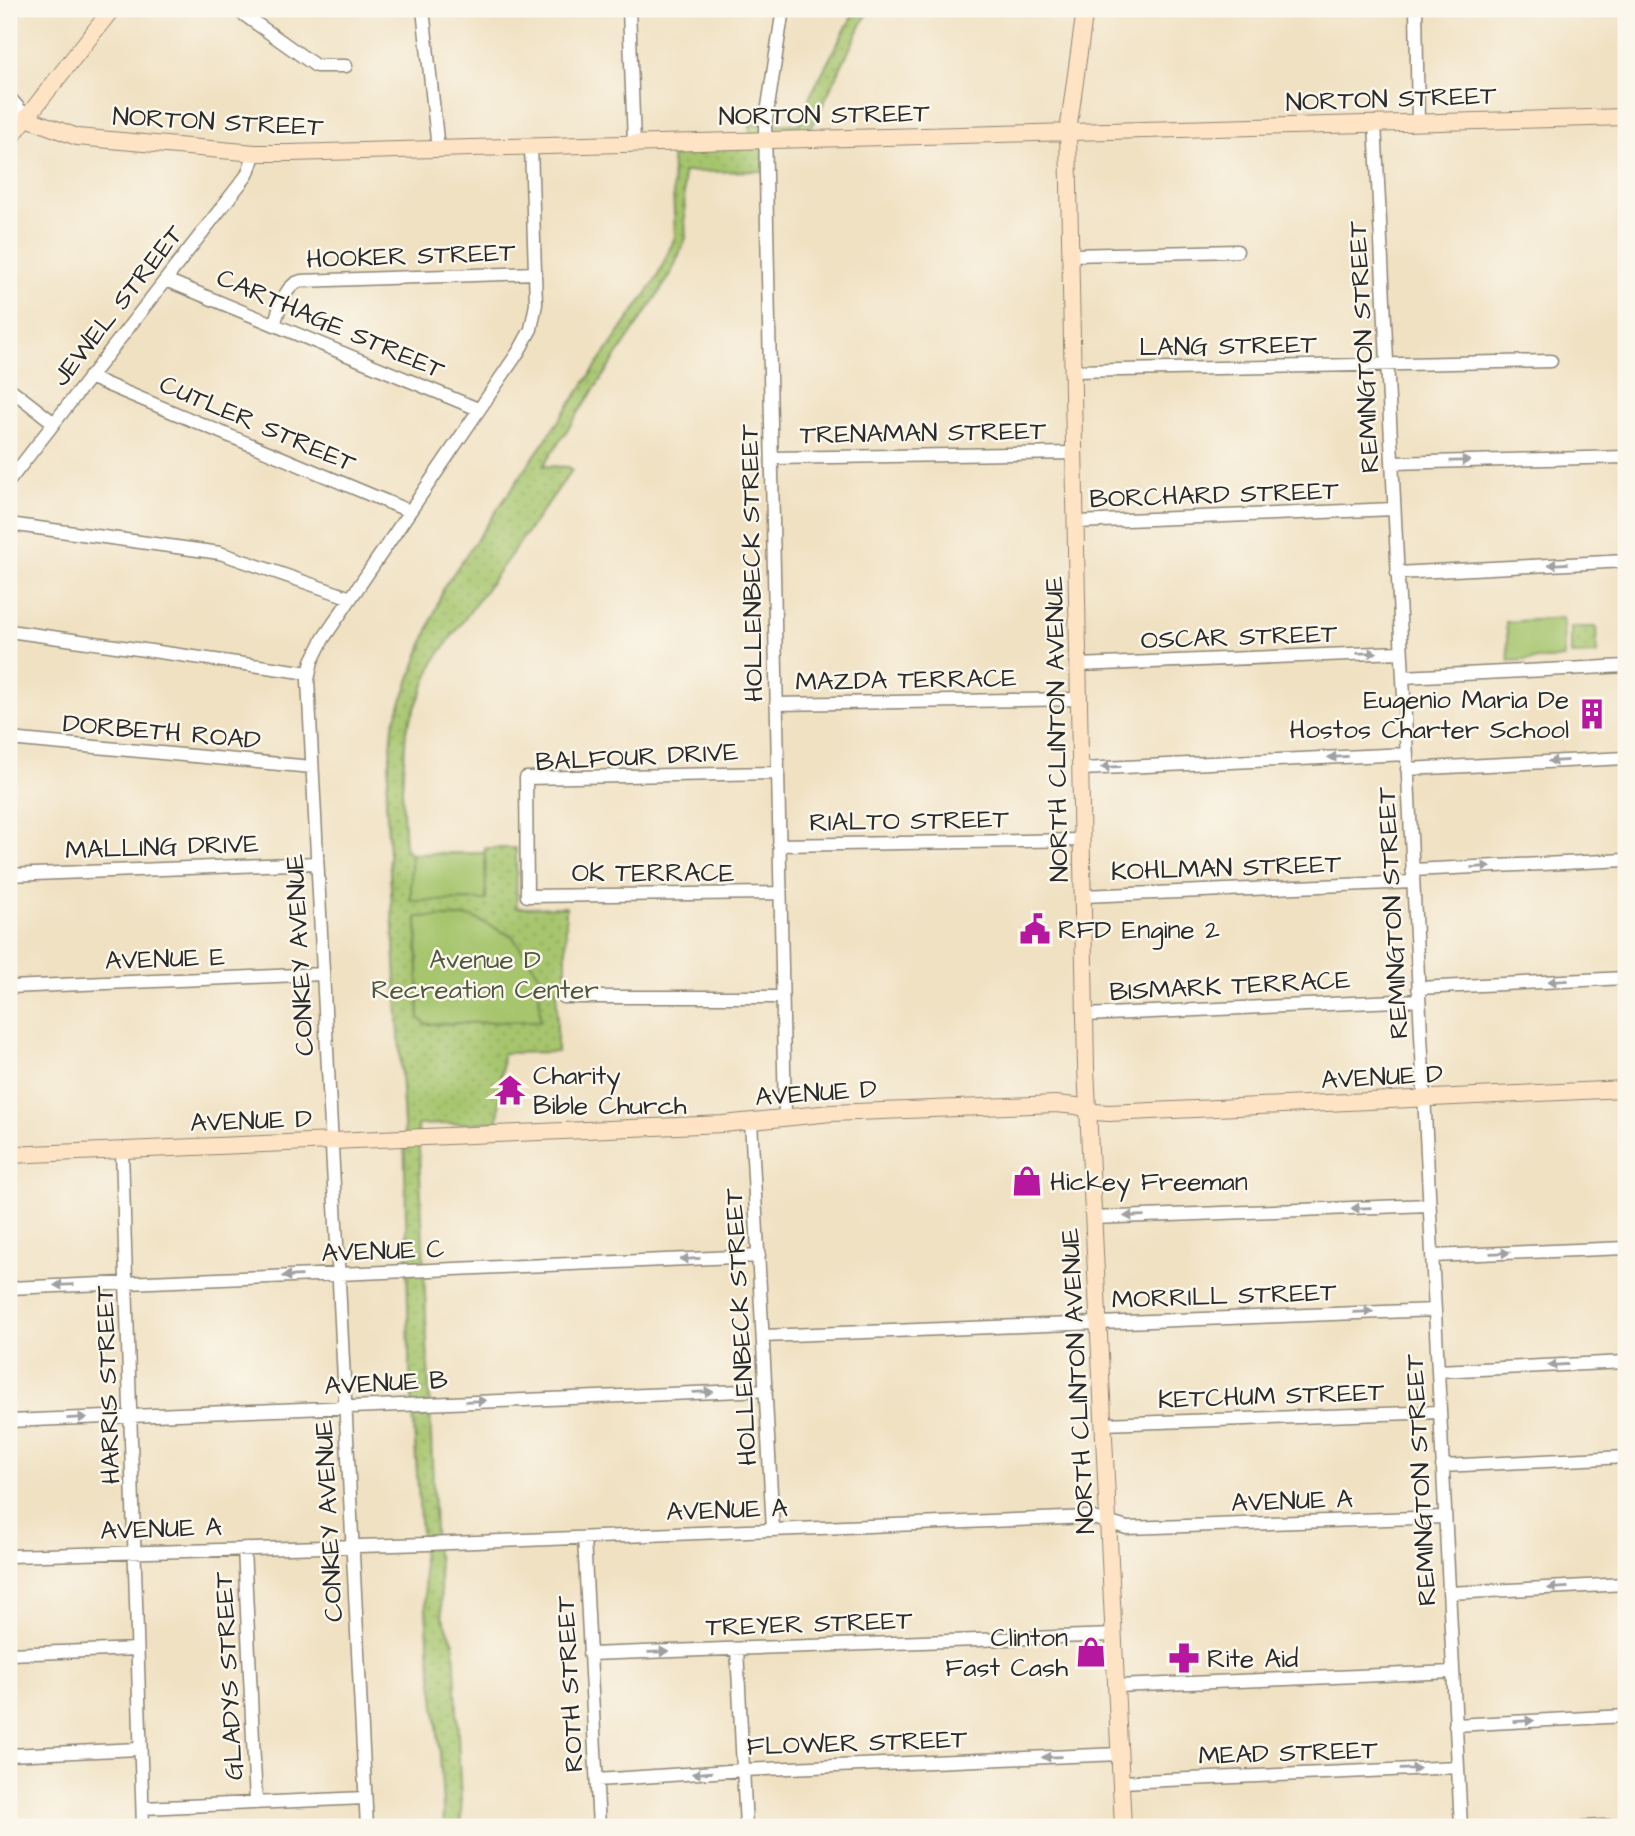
<svg xmlns="http://www.w3.org/2000/svg" width="1635" height="1836" font-family="'Architects Daughter',sans-serif">
	<style>
		.park { fill: url(#park-dots); stroke: #68784c; stroke-width: 2 }
		.pitch { fill: #a6c56d; stroke: #68784c; stroke-width: 2 }
		.lines { fill: none; stroke-linecap: round; stroke-linejoin: round }
		.street-casing { stroke: #8e8676; stroke-width: 15 }
		.secondary-casing { stroke: #8e8676; stroke-width: 18 }
		.street { stroke: #fff; stroke-width: 12 }
		.secondary { stroke: #fee4c5; stroke-width: 16 }
		.oneway { fill: #a0a0a0 }
		.labels { text-anchor: middle; stroke-width: 5; stroke-linejoin: round; paint-order: stroke }
		.street-label { font-size: 26px; fill: #2b2b2b; stroke: #fbf7ec }
		.poi-label { font-size: 26px; fill: #2b2b2b; stroke: #fbf7ec; text-anchor: start }
		.park-label { font-size: 26px; fill: #50593f; stroke: #fbf7ec }
	</style>
	<defs>
		<pattern id="park-dots" width="8" height="8" patternUnits="userSpaceOnUse" patternTransform="scale(1.75)"><rect width="8" height="8" fill="#a6c56d"/><path d="M2 2h.1M6 6h.1" fill="none" stroke="#8fa95f" stroke-width="1.8" stroke-linecap="round"/></pattern>
	</defs>
	<rect width="100%" height="100%" fill="#fbf7ec"/>
	<filter id="ink" filterUnits="userSpaceOnUse"><feTurbulence type="fractalNoise" baseFrequency=".0143" numOctaves="2"/><feDisplacementMap in="SourceGraphic" scale="14" xChannelSelector="R" yChannelSelector="G"/><feConvolveMatrix kernelMatrix="1 2 1 2 8 2 1 2 1" color-interpolation-filters="sRGB"/></filter>
	<filter id="wash" filterUnits="userSpaceOnUse"><feTurbulence type="fractalNoise" baseFrequency=".00686" numOctaves="4" result="noise"/><feDisplacementMap in="SourceGraphic" scale="28" xChannelSelector="R" yChannelSelector="G"/><feGaussianBlur stdDeviation="1.57" result="paint"/><feColorMatrix in="noise" values="0 0 0 0 0 0 0 0 0 0 0 0 0 0 0 0 0 1.4 0 .05"/><feComposite in="paint" operator="in"/></filter>
	<g filter="url(#wash)">
		<rect width="100%" height="100%" fill="#f0e1c2"/>
		<!-- park -->
		<path class="park" d="M856,9H869L806,139L765,140L766,171L683,172L686,238L670,276L543,466L569,467L572,470L435,660L406,730L402,790L405,849L411,854L484,853L485,848H516L517,908L566,907V987L557,988V1052L503,1053L498,1122L418,1125L436,1556H438L442,1616L454,1643L462,1827H444L440,1754L428,1639L409,1354L404,1125L386,799L393,725L444,587L657,278L675,237L671,142L751,140L750,124H800L810,96Z
			M1571,627H1596L1597,654L1571,655Z"/>
		<!-- pitch -->
		<path class="pitch" d="M1563,618L1564,658L1509,661L1506,622Z
			M485,853L486,900L411,901V854Z
			M417,917H472L512,936L539,974L540,1021L426,1024L419,1018Z"/>
	</g>
	<g filter="url(#ink)">
		<g class="lines">
			<!-- street casing -->
			<g class="street-casing">
				<path id="street" d="M236,9L316,66H346
					M423,9L438,149
					M629,9L634,143
					M783,9L765,126L785,1117
					M1416,9L1418,122
					M9,97L27,118
					M1375,123L1461,1827
					M1071,255L1237,251
					M166,280L478,409
					M274,324C280,309 284,285 301,281L535,273
					M1073,371L1551,361
					M89,377L409,511
					M9,388L54,423
					M772,458L1075,453
					M1392,463L1626,457
					M9,481L247,175L255,153
					M1077,522L1394,509
					M9,524L220,553L351,598
					M1397,573L1626,561
					M9,631L309,673
					M1078,665L1401,652
					M1403,677L1626,666
					M776,704L1079,699
					M9,739L312,767
					M1081,769L1407,754
					M1407,769L1626,758
					M778,773L526,778L527,896L780,893
					M779,845L1082,840
					M1412,870L1626,860
					M9,875L317,863
					M1083,896L1413,882
					M9,987L323,974
					M1418,988L1626,978
					M563,997H782
					M1085,1015L1419,1000
					M751,1121L773,1530
					M122,1150L143,1827
					M1093,1218L1429,1205
					M1432,1256L1626,1248
					M9,1288L759,1256
					M763,1336L1435,1310
					M1438,1371L1626,1362
					M9,1421L766,1390
					M1103,1424L1440,1412
					M1442,1466L1626,1457
					M584,1538L599,1827
					M244,1548L256,1803
					M9,1556L428,1544L1090,1517L1127,1528L1445,1517
					M1449,1593L1626,1584
					M737,1649L746,1827
					M9,1654L137,1649
					M589,1654L1114,1635
					M1117,1686L1453,1672
					M1455,1725L1626,1716
					M9,1755L139,1749
					M597,1780L744,1770L1120,1754
					M1121,1782L1458,1767
					M143,1808L365,1798
					M367,1827L308,680L312,661L323,639L519,351L531,329L536,304L531,146
					M1583,1827L1626,1825"/>
			</g>
			<!-- secondary casing -->
			<g class="secondary-casing">
				<path id="secondary" d="M1085,9L1068,132L1086,1068L1123,1827
					M27,118L77,137L255,153H289L1626,117
					M9,140L112,9
					M9,1155L723,1124L831,1113L1055,1104L1077,1106L1095,1112L1109,1113L1626,1089"/>
			</g>
			<!-- street -->
			<use href="#street" class="street"/>
			<!-- secondary -->
			<use href="#secondary" class="secondary"/>
		</g>
		<!-- one-way arrows -->
		<defs><path id="oneway-solid" d="M-6-.8H1V-3.2L6.5 0L1 3.2V.8H-6Z" transform="scale(1.75)"/></defs>
		<g class="oneway">
			<use href="#oneway-solid" transform="translate(1460 461) rotate(-1)"/>
			<use href="#oneway-solid" transform="translate(1558 564) rotate(177)"/>
			<use href="#oneway-solid" transform="translate(1367 653) rotate(-2)"/>
			<use href="#oneway-solid" transform="translate(1338 757) rotate(177)"/>
			<use href="#oneway-solid" transform="translate(1558 761) rotate(177)"/>
			<use href="#oneway-solid" transform="translate(1111 767) rotate(177)"/>
			<use href="#oneway-solid" transform="translate(1481 867) rotate(-3)"/>
			<use href="#oneway-solid" transform="translate(1558 981) rotate(177)"/>
			<use href="#oneway-solid" transform="translate(1361 1208) rotate(178)"/>
			<use href="#oneway-solid" transform="translate(1134 1216) rotate(178)"/>
			<use href="#oneway-solid" transform="translate(1500 1253) rotate(-2)"/>
			<use href="#oneway-solid" transform="translate(690 1259) rotate(177)"/>
			<use href="#oneway-solid" transform="translate(292 1276) rotate(178)"/>
			<use href="#oneway-solid" transform="translate(64 1285) rotate(178)"/>
			<use href="#oneway-solid" transform="translate(1363 1312) rotate(-2)"/>
			<use href="#oneway-solid" transform="translate(1558 1365) rotate(177)"/>
			<use href="#oneway-solid" transform="translate(703 1392) rotate(-2)"/>
			<use href="#oneway-solid" transform="translate(476 1401) rotate(-2)"/>
			<use href="#oneway-solid" transform="translate(77 1418) rotate(-3)"/>
			<use href="#oneway-solid" transform="translate(1558 1588) rotate(177)"/>
			<use href="#oneway-solid" transform="translate(658 1652) rotate(-2)"/>
			<use href="#oneway-solid" transform="translate(1524 1721) rotate(-3)"/>
			<use href="#oneway-solid" transform="translate(1052 1757) rotate(178)"/>
			<use href="#oneway-solid" transform="translate(1410 1769) rotate(-2)"/>
			<use href="#oneway-solid" transform="translate(702 1773) rotate(176)"/>
		</g>
	</g>
	<!-- icons -->
	<defs>
		<g id="building-bare" transform="scale(2.415)"><path d="M-4-6H4V6H1V3H-1V6H-4ZM-2.5-4.3h1.7v1.8h-1.7ZM.8-4.3h1.7v1.8H.8ZM-2.5-1h1.7V.8h-1.7ZM.8-1h1.7V.8H.8Z" fill="#b5179e" stroke="#fbf7ec" stroke-width="2.5" paint-order="stroke"/></g>
		<g id="civic-bare" transform="scale(2.415)"><path d="M-.6-6.5H3V-4.5H.6V-3L4-1V1h2V6H-6V1h2V-1L-.6-3ZM-1.2 2.5V6h2.4V2.5Z" fill="#b5179e" stroke="#fbf7ec" stroke-width="2.5" paint-order="stroke"/></g>
		<g id="temple-bare" transform="scale(2.415)"><path d="M0-6L5-2H3V0L6.5 2.5H4V6H1.5V3h-3V6H-4V2.5H-6.5L-3 0V-2H-5Z" fill="#b5179e" stroke="#fbf7ec" stroke-width="2.5" paint-order="stroke"/></g>
		<g id="shop-bare" transform="scale(2.415)"><path d="M-5-2.5h2.3a2.7 3.5 0 0 1 5.4 0H5L5.5 6h-11ZM-1.5-2.5h3a1.5 2.3 0 0 0-3 0Z" fill="#b5179e" stroke="#fbf7ec" stroke-width="2.5" paint-order="stroke"/></g>
		<g id="pharmacy-bare" transform="scale(2.415)"><path d="M-2-6h4v4h4v4h-4v4h-4v-4h-4v-4h4Z" fill="#b5179e" stroke="#fbf7ec" stroke-width="2.5" paint-order="stroke"/></g>
	</defs>
	<g fill-rule="evenodd">
		<use href="#building-bare" x="1592" y="714"/>
		<use href="#civic-bare" x="1035" y="929"/>
		<use href="#temple-bare" x="510" y="1090"/>
		<use href="#shop-bare" x="1027" y="1181"/>
		<use href="#shop-bare" x="1091" y="1652"/>
		<use href="#pharmacy-bare" x="1184" y="1658"/>
	</g>
	<g class="labels">
		<!-- street labels -->
		<g class="street-label">
			<text transform="translate(1391 98) rotate(-2)" y="9">NORTON STREET</text>
			<text transform="translate(824 114) rotate(-1)" y="9">NORTON STREET</text>
			<text transform="translate(218 121) rotate(3)" y="9">NORTON STREET</text>
			<text transform="translate(411 255) rotate(-2)" y="9">HOOKER STREET</text>
			<text transform="translate(117 305) rotate(-52)" y="9">JEWEL STREET</text>
			<text transform="translate(331 323) rotate(23)" y="9">CARTHAGE STREET</text>
			<text transform="translate(1228 345) rotate(-1)" y="9">LANG STREET</text>
			<text transform="translate(1363 347) rotate(-93)" y="9">REMINGTON STREET</text>
			<text transform="translate(258 423) rotate(23)" y="9">CUTLER STREET</text>
			<text transform="translate(923 432) rotate(-1)" y="9">TRENAMAN STREET</text>
			<text transform="translate(1214 494) rotate(-2)" y="9">BORCHARD STREET</text>
			<text transform="translate(751 563) rotate(-91)" y="9">HOLLENBECK STREET</text>
			<text transform="translate(1239 636) rotate(-2)" y="9">OSCAR STREET</text>
			<text transform="translate(906 679) rotate(-1)" y="9">MAZDA TERRACE</text>
			<text transform="translate(1056 729) rotate(-91)" y="9">NORTH CLINTON AVENUE</text>
			<text transform="translate(162 731) rotate(5)" y="9">DORBETH ROAD</text>
			<text transform="translate(637 756) rotate(-3)" y="9">BALFOUR DRIVE</text>
			<text transform="translate(909 820) rotate(-1)" y="9">RIALTO STREET</text>
			<text transform="translate(162 846) rotate(-2)" y="9">MALLING DRIVE</text>
			<text transform="translate(1226 867) rotate(-2)" y="9">KOHLMAN STREET</text>
			<text x="653" y="881">OK TERRACE</text>
			<text transform="translate(1392 913) rotate(-93)" y="9">REMINGTON STREET</text>
			<text transform="translate(299 955) rotate(-93)" y="9">CONKEY AVENUE</text>
			<text transform="translate(165 958) rotate(-2)" y="9">AVENUE E</text>
			<text transform="translate(1230 985) rotate(-3)" y="9">BISMARK TERRACE</text>
			<text transform="translate(1382 1076) rotate(-3)" y="9">AVENUE D</text>
			<text transform="translate(816 1092) rotate(-4)" y="9">AVENUE D</text>
			<text transform="translate(251 1120) rotate(-2)" y="9">AVENUE D</text>
			<text transform="translate(383 1250) rotate(-2)" y="9">AVENUE C</text>
			<text transform="translate(1224 1295) rotate(-2)" y="9">MORRILL STREET</text>
			<text transform="translate(740 1327) rotate(-93)" y="9">HOLLENBECK STREET</text>
			<text transform="translate(1077 1381) rotate(-93)" y="9">NORTH CLINTON AVENUE</text>
			<text transform="translate(386 1382) rotate(-3)" y="9">AVENUE B</text>
			<text transform="translate(107 1385) rotate(-92)" y="9">HARRIS STREET</text>
			<text transform="translate(1271 1395) rotate(-2)" y="9">KETCHUM STREET</text>
			<text transform="translate(1420 1480) rotate(-93)" y="9">REMINGTON STREET</text>
			<text transform="translate(1292 1500) rotate(-2)" y="9">AVENUE A</text>
			<text transform="translate(727 1509) rotate(-2)" y="9">AVENUE A</text>
			<text transform="translate(328 1521) rotate(-93)" y="9">CONKEY AVENUE</text>
			<text transform="translate(161 1528) rotate(-2)" y="9">AVENUE A</text>
			<text transform="translate(809 1623) rotate(-2)" y="9">TREYER STREET</text>
			<text transform="translate(228 1676) rotate(-93)" y="9">GLADYS STREET</text>
			<text transform="translate(569 1684) rotate(-93)" y="9">ROTH STREET</text>
			<text transform="translate(857 1742) rotate(-2)" y="9">FLOWER STREET</text>
			<text transform="translate(1288 1752) rotate(-2)" y="9">MEAD STREET</text>
		</g>
		<!-- poi labels -->
		<g class="poi-label">
			<text x="1569" y="708" text-anchor="end">Eugenio Maria De<tspan x="1569" dy="30">Hostos Charter School</tspan></text>
			<text x="1058" y="938">RFD Engine 2</text>
			<text x="533" y="1084">Charity<tspan x="533" dy="30">Bible Church</tspan></text>
			<text x="1050" y="1190">Hickey Freeman</text>
			<text x="1068" y="1646" text-anchor="end">Clinton<tspan x="1068" dy="30">Fast Cash</tspan></text>
			<text x="1207" y="1667">Rite Aid</text>
		</g>
		<!-- park labels -->
		<g class="park-label">
			<text x="485" y="968">Avenue D<tspan x="485" dy="30">Recreation Center</tspan></text>
		</g>
	</g>
	<!-- margin -->
	<rect width="1635" height="1836" fill="none" stroke="#fbf7ec" stroke-width="35"/>
</svg>
